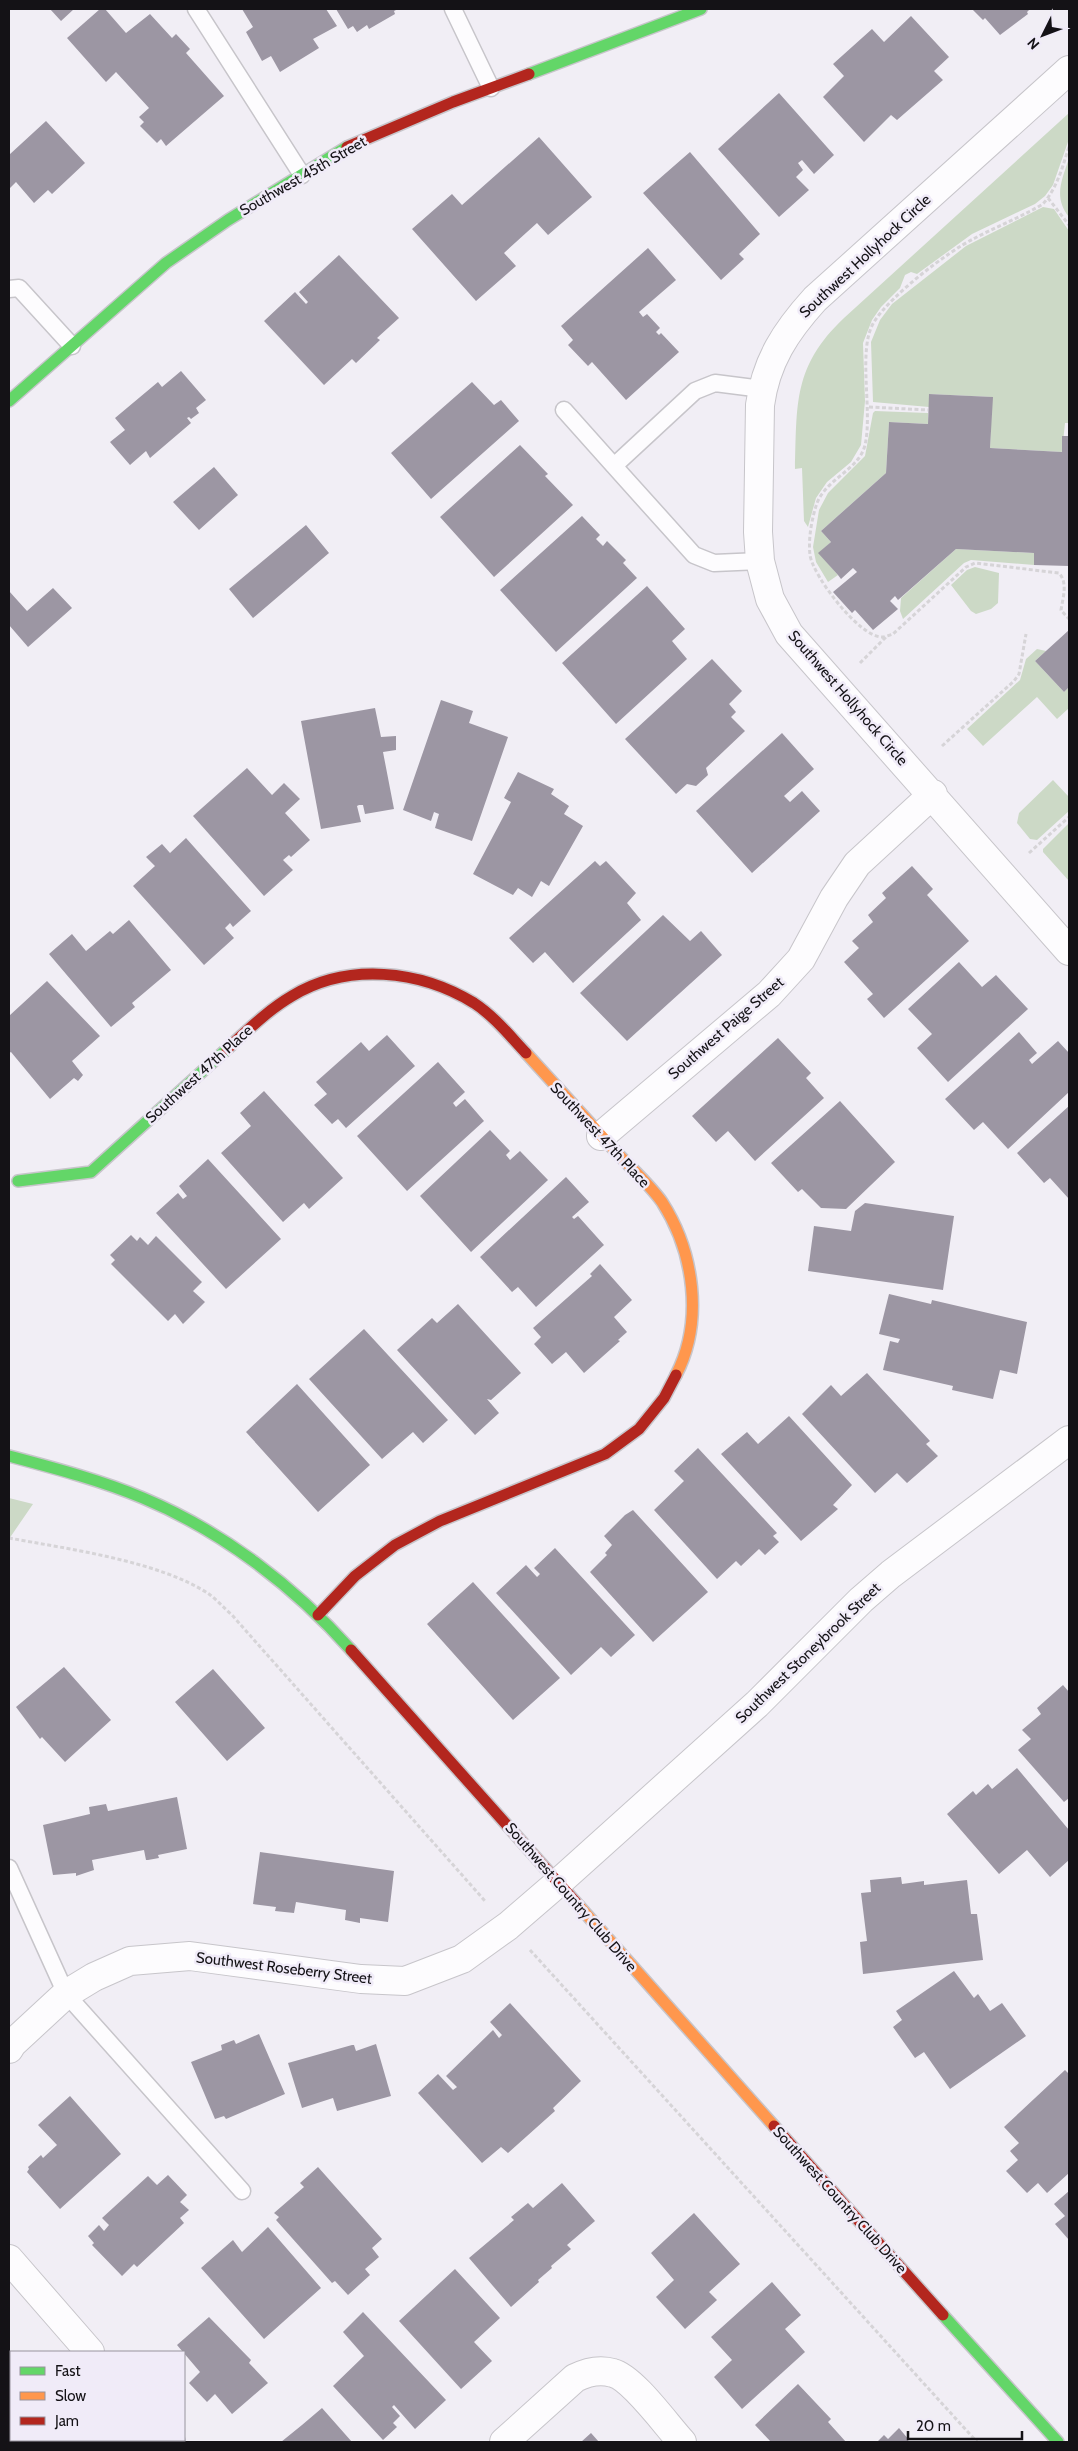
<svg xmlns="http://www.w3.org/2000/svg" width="1078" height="2451" font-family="Cabin,sans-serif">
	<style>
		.green { fill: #ccd9c6 }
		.building { fill: #9c96a3 }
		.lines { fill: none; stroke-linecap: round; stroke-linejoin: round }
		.lane-casing { stroke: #c7c5ca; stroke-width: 19 }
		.street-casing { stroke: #c7c5ca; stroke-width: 30 }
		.fast-casing { stroke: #c7c5ca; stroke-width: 14 }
		.slow-casing { stroke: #c7c5ca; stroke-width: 14 }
		.jam-casing { stroke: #c7c5ca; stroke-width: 14 }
		.path { stroke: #d6d4d7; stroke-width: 3; stroke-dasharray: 4 2.5; stroke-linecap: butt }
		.lane { stroke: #fdfcfe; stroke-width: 16 }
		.street { stroke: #fdfcfe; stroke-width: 28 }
		.fast { stroke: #63d668; stroke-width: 11 }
		.slow { stroke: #ff974d; stroke-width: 11 }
		.jam { stroke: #b3261e; stroke-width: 11 }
		.labels { text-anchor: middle; stroke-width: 5; stroke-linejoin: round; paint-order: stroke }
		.street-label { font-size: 15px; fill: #141216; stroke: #f0ebf8 }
	</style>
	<rect width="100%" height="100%" fill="#f1eef5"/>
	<!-- green -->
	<path class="green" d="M1069,113V139L1053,185L1045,196L1035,204L972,234L917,274L911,272L905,275L900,288L881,307L872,320L863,343L865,401L861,445L851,462L827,482L816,498L808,527L804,521L802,468L795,469C797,404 793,366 844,318Z
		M1069,158V217C1053,197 1062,180 1069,158Z
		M1043,207L1054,209L1069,231V423H1065L1062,452L990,448L992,397L929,394V407L873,402L871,342L880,320L892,304L966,246Z
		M875,411L928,413V424L889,422L886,473L821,531L831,542L819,553L838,575L828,582L816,562L813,547L819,510L828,493L865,456L873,413Z
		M956,549L1034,553V565L971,560L964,563L903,619L900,611L901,598Z
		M975,567L999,573L998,603L991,609L976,614L971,611L951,585L967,570Z
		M1037,649L1046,651L1035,661L1064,692L1069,687V708L1057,719L1037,697L983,746L967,729L1020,680L1026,659Z
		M1053,780L1069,797V811L1037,840L1030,839L1017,823L1019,813Z
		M1069,823V881L1043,852V849Z
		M9,1498L33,1504L9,1539Z"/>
	<!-- building -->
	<path class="building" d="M50,9H74L61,21Z
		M100,9H105L126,33L150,14L172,38L176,34L190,49L186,53L224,96L166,146L161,139L157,143L140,126L144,122L139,117L149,108L116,72L106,82L67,38Z
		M242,9H326L337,26L313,39L319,48L280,72L271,56L262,61L246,32L253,27Z
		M336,9H398L394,11L395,14L369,29L367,25L357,32L353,26L348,29Z
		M972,9H1030L1027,12L1028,14L1000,35L985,18L983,20Z
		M911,16L949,57L934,71L943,80L897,120L891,115L864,142L823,97L844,76L833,64L872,29L884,42Z
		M779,93L834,155L814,174L802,160L798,163L803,170L796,177L809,190L779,217L718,149Z
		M46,121L85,163L52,194L48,190L34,203L16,182L9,189V155Z
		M539,137L592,197L548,235L537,223L504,253L516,266L476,301L412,229L452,194L462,205Z
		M690,152L760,234L739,254L744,259L721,280L643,193Z
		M648,248L676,280L639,312L643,317L647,314L660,328L656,332L659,335L661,333L679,352L626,400L592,362L588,366L568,345L573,340L561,326Z
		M339,255L399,318L377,338L380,340L356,363L352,359L324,385L264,321L295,292L306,304L308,302L299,292Z
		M181,371L206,400L196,408L199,413L191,419L189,417L187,418L191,423L150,458L146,451L130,465L110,442L125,430L115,418L158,382L162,387Z
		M472,382L494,405L501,400L519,421L431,499L391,453Z
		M929,394L993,397L990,448L1062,452V436H1069V566L1034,565V553L956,549L898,600L895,596L890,601L898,609L873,630L855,610L852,613L833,592L857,572L853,568L841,579L838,575L818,553L831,542L821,531L886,473L889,422L928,424Z
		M520,445L548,474L545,476L573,505L494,577L440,517Z
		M214,467L238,495L199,530L173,502Z
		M582,516L600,535L596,539L603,546L607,541L626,560L623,563L637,578L556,652L500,590Z
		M306,525L329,553L253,618L229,589Z
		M647,586L685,629L672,641L687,659L616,724L562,663Z
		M53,588L72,608L28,647L9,625V591L27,611Z
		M1069,630V687L1064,692L1035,661Z
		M712,659L742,691L729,704L736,712L731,717L745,731L706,768L708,775L696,786L687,784L676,794L625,739Z
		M441,700L473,711L469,723L508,737L472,841L435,828L439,814L434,812L431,821L403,810Z
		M375,708L381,737L396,736V750L383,752L394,809L365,814L363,805H359L357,806L361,822L321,829L301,721Z
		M782,733L814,769L784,796L790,802L802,791L820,811L752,873L696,811Z
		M247,768L272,795L284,783L300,799L285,813L310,840L291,857L289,855L283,860L293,870L264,896L193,816Z
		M518,772L554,789L551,794L569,806L564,814L583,826L549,886L541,881L532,897L518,888L513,895L473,874L511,802L504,798Z
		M186,838L251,911L233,927L230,923L225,928L234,938L204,965L133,886L155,866L146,857L162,844L170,853Z
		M595,861L600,866L606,861L636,893L627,903L641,920L573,983L545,952L533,963L509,938Z
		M912,866L933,889L927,895L969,941L884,1018L867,999L873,994L844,962L859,948L852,941L873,922L868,915L886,898L882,893Z
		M663,915L690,941L701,931L722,955L627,1041L580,993Z
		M129,920L171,970L132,1003L135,1007L111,1027L49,954L72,934L86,951L110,931L113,934Z
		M959,962L982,987L996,975L1028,1009L948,1082L917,1048L932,1034L908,1009Z
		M47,981L100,1036L72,1061L83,1075L78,1081L74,1078L50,1099L11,1052L9,1053V1016Z
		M1019,1032L1037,1053L1029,1060L1032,1064L1058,1041L1069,1053V1092L1008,1149L983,1122L974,1130L945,1099Z
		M387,1035L415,1066L346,1128L338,1119L332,1124L314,1105L327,1094L316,1082L361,1042L369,1051Z
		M778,1038L811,1073L806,1078L824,1098L755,1161L728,1131L716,1142L692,1116Z
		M438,1062L465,1092L453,1103L456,1107L465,1099L484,1121L407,1191L357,1136Z
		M264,1091L343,1178L309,1209L304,1203L283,1222L221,1153L251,1126L240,1113Z
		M840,1101L895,1162L846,1209L821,1208L802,1189L798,1192L771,1163Z
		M1069,1106V1199L1050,1178L1044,1183L1017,1153Z
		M490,1130L510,1151L506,1155L510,1160L520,1151L548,1180L471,1252L420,1196Z
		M208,1159L281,1239L226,1289L156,1213L178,1193L183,1199L187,1196L179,1186Z
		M566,1177L589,1202L572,1217L574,1219L578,1216L604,1245L536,1307L518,1287L512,1292L480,1257Z
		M865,1203L954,1216L943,1290L808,1271L814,1226L851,1231L855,1211Z
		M131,1235L137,1241L140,1237L148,1245L156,1236L202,1282L193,1291L205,1302L183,1324L175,1314L168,1321L111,1264L115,1260L110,1255Z
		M600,1264L632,1300L614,1317L627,1332L618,1340L620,1341L584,1373L566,1352L552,1364L534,1344L541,1337L533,1328L592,1276L590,1274Z
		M889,1294L931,1304L932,1300L1027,1322L1017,1374L1000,1370L993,1399L952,1390L953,1386L883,1370L890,1341L898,1343L900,1339L879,1334Z
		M458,1304L521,1373L491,1400L487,1399L499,1413L475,1435L397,1350L432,1318L437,1323Z
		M364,1329L448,1420L423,1443L413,1432L382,1459L309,1379Z
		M867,1373L930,1441L926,1444L938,1456L907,1483L897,1473L875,1493L802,1414L831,1385L841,1396Z
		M297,1384L370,1465L318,1512L246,1432Z
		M789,1416L852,1485L833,1505L838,1509L801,1541L721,1454L747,1432L758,1444Z
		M698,1448L777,1533L773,1536L779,1542L765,1555L759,1549L741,1566L736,1561L717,1579L654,1510L684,1481L674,1471Z
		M633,1510L708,1592L653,1642L590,1572L607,1555L605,1553L612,1545L604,1536L625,1515Z
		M555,1548L635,1635L611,1657L601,1647L571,1675L496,1593L526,1565L537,1577L540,1574L534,1568Z
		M473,1582L560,1678L513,1720L427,1624Z
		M64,1667L111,1720L65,1762L42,1737L40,1739L16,1707Z
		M213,1669L265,1728L227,1761L175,1702Z
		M1063,1685L1069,1692V1798L1064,1802L1018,1750L1031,1739L1022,1730L1041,1714L1037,1708Z
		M1017,1768L1069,1830V1860L1050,1877L1027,1850L999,1874L947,1814L973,1791L976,1795L988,1784L992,1789Z
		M177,1797L187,1849L158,1855L159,1858L148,1860H146L144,1850L92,1860L94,1870L76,1876V1873L53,1875L43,1825L90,1814L89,1807L106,1804L108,1811Z
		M260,1852L394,1871L388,1922L360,1918V1923L345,1920L346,1910L296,1902L294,1913L275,1911L276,1907L253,1904Z
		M901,1877L902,1884L924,1881V1885L967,1880L971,1914H977L983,1960L863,1974L860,1942L867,1941L861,1893L871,1892L870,1880Z
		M954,1971L974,1998L978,1994L990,2011L1002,2003L1026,2036L950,2089L924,2052L915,2058L893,2027L902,2020L896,2011Z
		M510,2003L581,2081L553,2108L555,2111L508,2153L501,2147L482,2163L418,2093L438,2074L453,2090L457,2087L446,2076L493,2030L499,2038L502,2035L490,2022Z
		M259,2034L285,2094L226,2119L224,2116L215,2119L191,2062L222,2050L221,2045L234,2040L236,2044Z
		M376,2044L391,2096L337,2111L333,2098L302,2108L288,2063L352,2045H354L356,2051Z
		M1065,2070L1069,2074V2173L1047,2193L1038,2183L1027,2193L1006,2171L1018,2160L1010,2151L1019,2143L1004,2127Z
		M70,2096L121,2154L60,2209L27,2172L29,2169L28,2167L41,2155L43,2158L57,2145L38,2125Z
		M318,2167L382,2239L372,2248L379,2257L365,2269L370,2275L348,2295L335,2281L332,2283L276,2220L279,2217L274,2213L304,2187L300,2183Z
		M168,2175L187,2195L180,2202L189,2210L180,2218L184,2223L137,2267L134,2264L122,2276L92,2245L94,2243L88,2236L99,2225L104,2231L109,2225L102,2218L148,2176L157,2185Z
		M562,2183L595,2221L567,2245L571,2249L551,2266L552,2268L538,2280L539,2282L511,2307L469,2258L514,2220L511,2217L528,2203L533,2208Z
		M1069,2191V2240L1055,2224L1065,2216L1054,2204Z
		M694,2213L740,2264L709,2292L717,2300L685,2329L656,2297L674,2280L651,2253Z
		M268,2227L321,2288L264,2339L201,2268L233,2240L242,2252Z
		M455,2269L500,2318L474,2342L492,2361L461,2389L399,2321Z
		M772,2282L801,2315L785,2329L805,2352L742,2409L714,2377L732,2360L711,2337Z
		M363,2312L446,2400L415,2429L394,2405L392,2407L400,2416L393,2423L397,2427L383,2440L333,2386L364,2356L343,2332Z
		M209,2317L251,2360L249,2363L268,2383L232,2414L215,2394L207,2402L189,2383L200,2372L177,2345Z
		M798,2384L831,2419L828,2422L846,2442H771L755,2425Z
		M322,2408L352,2442H281L302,2425Z
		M899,2428L909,2440L906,2442H877L884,2435L888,2439Z
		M11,2432V2440H83L85,2442H9V2434Z
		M591,2433L599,2442H581Z"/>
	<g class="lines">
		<!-- lane casing -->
		<g class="lane-casing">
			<path id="lane" d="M196,9L302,175
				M453,9L491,88
				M9,289L19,288L72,346
				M564,410L614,466
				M760,561L714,563L694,555L614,466L695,391L715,383L762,389
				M9,1868L66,1994L242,2191"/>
		</g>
		<!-- street casing -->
		<g class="street-casing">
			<path id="street" d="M1069,70L815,299C786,331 766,361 760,405L758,532L760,561L770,599L789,634L1069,951
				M601,1136L769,994L801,959L834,898L857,864L933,794
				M9,2049L12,2044L66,1994L94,1977L130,1961L190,1956L361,1979L405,1981L462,1959L508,1926L559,1882L757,1704L861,1600L891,1574L1069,1440
				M9,2259L90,2352
				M169,2440L171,2442
				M504,2442L575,2378C587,2372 600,2369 613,2373C633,2378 667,2426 682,2442"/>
		</g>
		<!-- fast casing -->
		<g class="fast-casing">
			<path id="fast" d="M529,74L701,9
				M9,401L166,263L228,220L347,147
				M18,1181L91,1172L227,1049
				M9,1456C54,1468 100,1480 143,1498C222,1531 294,1586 351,1650
				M943,2315L1058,2442"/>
		</g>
		<!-- slow casing -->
		<g class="slow-casing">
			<path id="slow" d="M526,1053C557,1087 588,1121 618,1154C632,1169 650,1185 662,1202C694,1252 704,1321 676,1375
				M579,1906L774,2126"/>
		</g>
		<!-- jam casing -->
		<g class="jam-casing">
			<path id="jam" d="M347,147L453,102L529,74
				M227,1049C248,1030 268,1010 292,996C348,962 420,970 474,1003C494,1016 510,1036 526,1053
				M318,1615L355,1576L395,1545L440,1521L605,1454L639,1429L664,1398L676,1375
				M351,1650L579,1906
				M774,2126L943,2315"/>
		</g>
		<!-- path -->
		<path class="path" d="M1069,147C1062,168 1058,186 1043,204C1021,217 998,226 975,238C947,252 890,296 874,322C857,349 873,411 865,445C859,470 827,478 817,503C812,518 808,538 810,555C813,576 859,637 882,637C885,637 890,635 893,634L966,567L975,563L1059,573C1068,583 1063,597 1061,610L1069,619
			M1048,198L1069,225
			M869,407L928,410
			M860,663L887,636
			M942,746L1014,681L1019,674L1026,634
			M1029,853L1069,817
			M9,1538C68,1549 159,1561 209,1594C217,1600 224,1608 232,1615L485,1901
			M530,1950L977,2442"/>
		<!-- lane -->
		<use href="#lane" class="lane"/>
		<!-- street -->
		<use href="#street" class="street"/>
		<!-- fast -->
		<use href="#fast" class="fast"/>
		<!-- slow -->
		<use href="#slow" class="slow"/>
		<!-- jam -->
		<use href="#jam" class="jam"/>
	</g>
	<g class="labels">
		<!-- street labels -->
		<g class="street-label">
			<text transform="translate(303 176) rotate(-30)" y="5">Southwest 45th Street</text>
			<text transform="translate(865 256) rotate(-43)" y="5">Southwest Hollyhock Circle</text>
			<text transform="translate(848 698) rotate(49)" y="5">Southwest Hollyhock Circle</text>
			<text transform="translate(726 1028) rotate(-41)" y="5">Southwest Paige Street</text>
			<text transform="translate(199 1074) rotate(-42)" y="5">Southwest 47th Place</text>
			<text transform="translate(600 1135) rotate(47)" y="5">Southwest 47th Place</text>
			<text transform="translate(808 1653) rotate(-44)" y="5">Southwest Stoneybrook Street</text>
			<text transform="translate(571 1897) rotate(49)" y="5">Southwest Country Club Drive</text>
			<text transform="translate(284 1968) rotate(7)" y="5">Southwest Roseberry Street</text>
			<text transform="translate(840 2200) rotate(48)" y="5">Southwest Country Club Drive</text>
		</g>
	</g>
	<!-- border -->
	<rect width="1078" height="2451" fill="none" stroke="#141216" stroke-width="20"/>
	<!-- legend -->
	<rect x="10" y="2351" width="175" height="90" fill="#f0ebf8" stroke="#98949e"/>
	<rect x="20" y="2367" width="25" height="8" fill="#63d668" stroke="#98949e"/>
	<text x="55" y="2376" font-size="15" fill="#141216">Fast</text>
	<rect x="20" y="2392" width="25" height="8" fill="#ff974d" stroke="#98949e"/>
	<text x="55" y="2401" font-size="15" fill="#141216">Slow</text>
	<rect x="20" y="2417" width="25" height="8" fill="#b3261e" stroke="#98949e"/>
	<text x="55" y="2426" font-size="15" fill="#141216">Jam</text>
	<!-- north arrow -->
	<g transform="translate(1043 35) rotate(228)" stroke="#f0ebf8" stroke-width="4" paint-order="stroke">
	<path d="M0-4L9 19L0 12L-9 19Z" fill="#141216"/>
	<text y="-8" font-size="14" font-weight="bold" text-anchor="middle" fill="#141216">N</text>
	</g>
	<!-- scale -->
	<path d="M908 2431v8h114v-8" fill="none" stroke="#141216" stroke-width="2.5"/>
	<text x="916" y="2431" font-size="15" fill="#141216" stroke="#f0ebf8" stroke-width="4" paint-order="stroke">20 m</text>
</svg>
